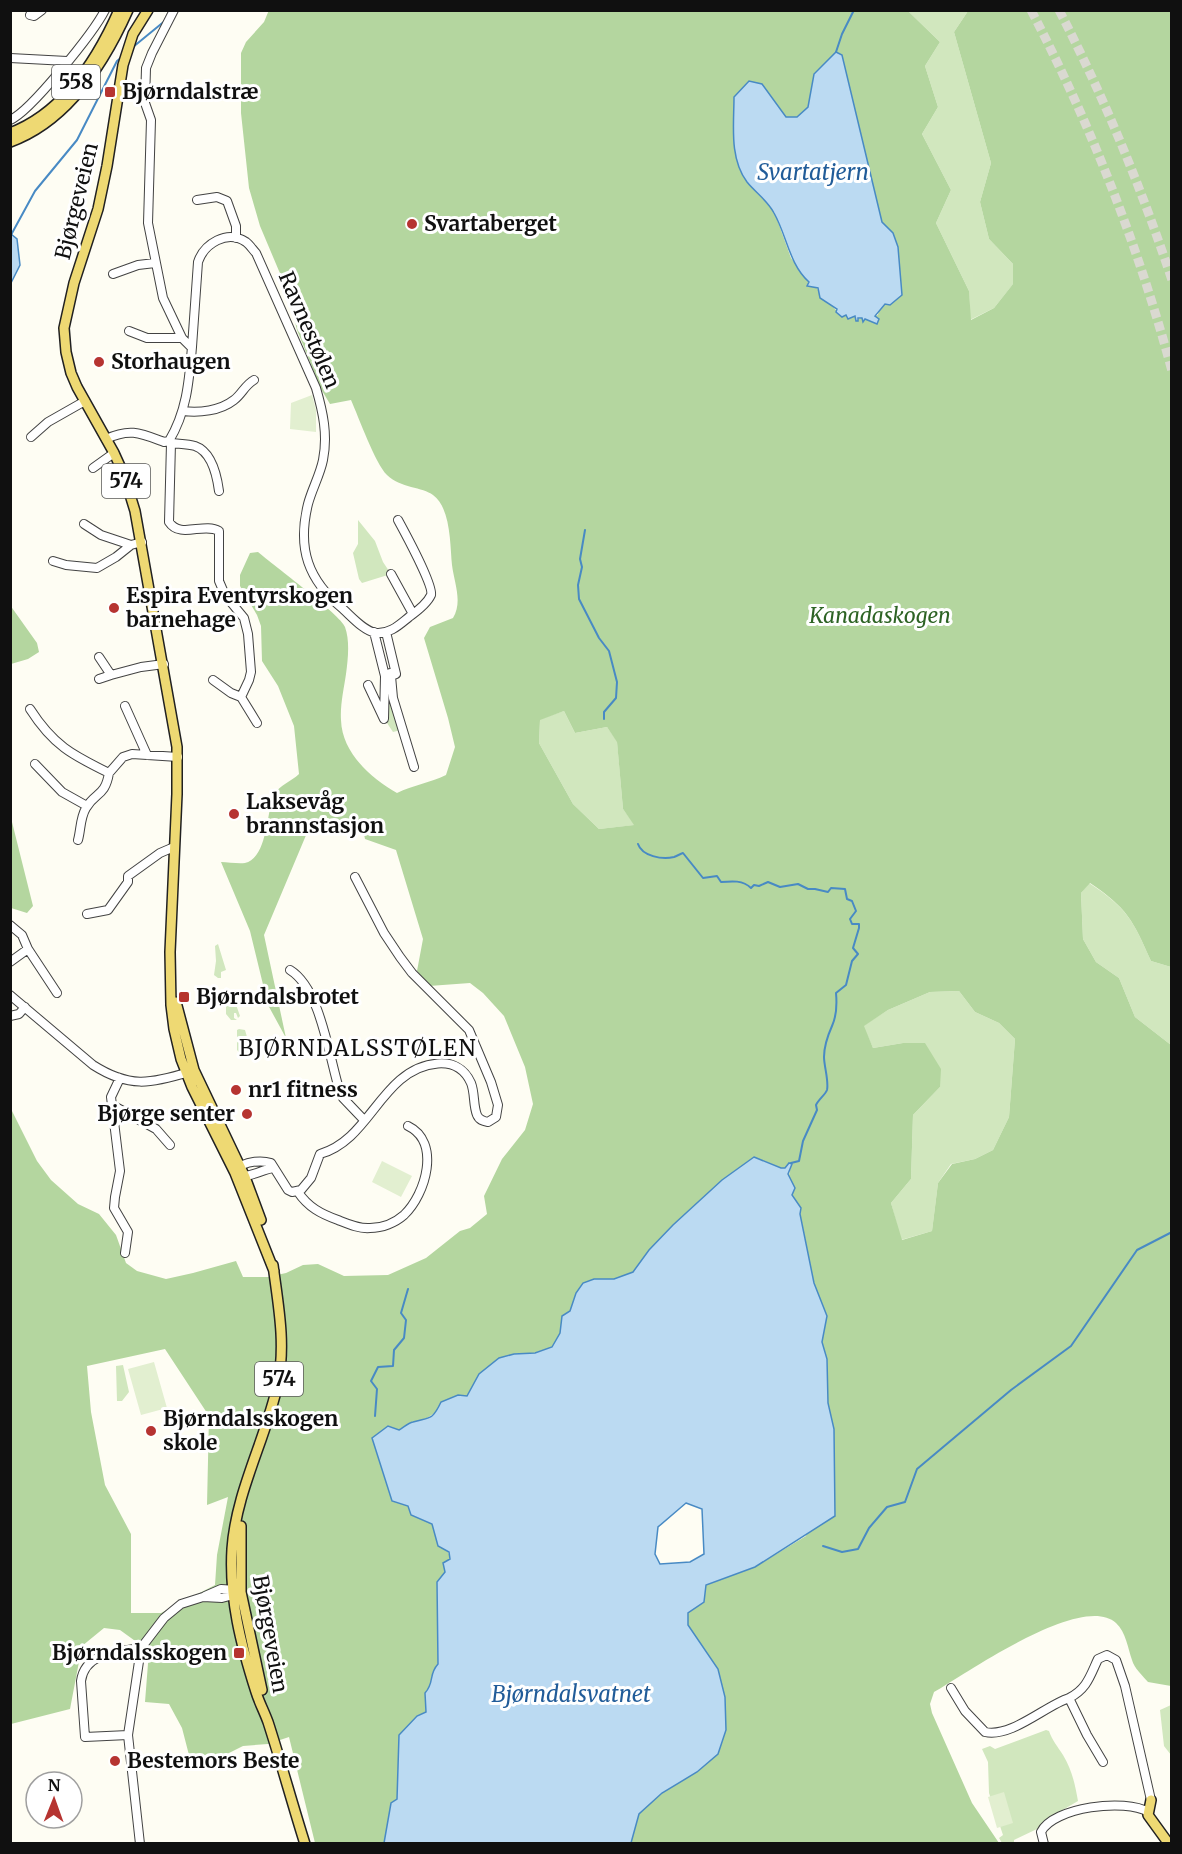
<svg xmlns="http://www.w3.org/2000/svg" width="1182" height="1854" font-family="Merriweather,serif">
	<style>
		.green { fill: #d1e7be }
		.forest { fill: #b4d69f; fill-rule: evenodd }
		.pitch { fill: #e2efd0 }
		.water { fill: #bbdaf2; stroke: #488ac4; stroke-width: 1.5; fill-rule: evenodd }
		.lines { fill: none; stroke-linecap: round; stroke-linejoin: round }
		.stream { stroke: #488ac4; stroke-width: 2 }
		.major-tunnel { stroke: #dad9d1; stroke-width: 9; stroke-dasharray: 9 4.5; stroke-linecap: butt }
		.minor-casing { stroke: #434343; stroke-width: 10 }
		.major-casing { stroke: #212121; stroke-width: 12 }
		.minor { stroke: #fff; stroke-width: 8 }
		.major { stroke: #eed973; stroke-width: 9 }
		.poi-dot { fill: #b63431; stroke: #fff; stroke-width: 2 }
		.labels { text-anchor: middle; stroke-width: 6; stroke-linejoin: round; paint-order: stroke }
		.shield { fill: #fff; stroke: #585858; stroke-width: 1.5 }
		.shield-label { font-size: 20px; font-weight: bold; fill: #101010 }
		.poi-label { font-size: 21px; font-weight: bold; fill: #101010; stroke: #fff; text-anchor: start }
		.street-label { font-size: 21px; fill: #101010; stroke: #fff }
		.park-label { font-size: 21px; font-style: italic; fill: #2d6324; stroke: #fff }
		.water-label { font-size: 22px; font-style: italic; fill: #215c99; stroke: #fff }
		.neighbourhood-label { font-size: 22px; letter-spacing: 1.5px; fill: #101010; stroke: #fff }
	</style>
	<rect width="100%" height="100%" fill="#fefdf3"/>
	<!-- green -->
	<path class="green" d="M908,11H968L954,32L991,163L980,202L989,239L1013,264L1014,283L994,308L970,320L969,291L936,223L951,190L922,134L938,107L925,66L940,42Z
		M358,520L375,541L383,562L391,574L362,583L359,579L353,553L358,544Z
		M387,686H389L401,730L393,732L387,723Z
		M564,711L575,733L607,727L617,741L623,809L635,825L599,829L573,804L539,743L540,719Z
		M1089,883C1127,908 1133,920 1151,961L1171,967V1049V1045L1135,1017L1119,978L1096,962L1083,939L1081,893Z
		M218,944L226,970L221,972V978H218L214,975L216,961L215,946Z
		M230,990L232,993L240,1016L238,1018L236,1013H234V1018L237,1020H231L226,1014V993Z
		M959,991L975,1012L999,1023L1015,1039L1009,1117L993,1150L975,1159L951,1164L938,1183L932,1231L901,1240L891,1203L911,1179L913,1115L940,1087L903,1043L873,1048L863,1026L888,1010L930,992Z
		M239,1029L245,1030L251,1051L240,1053L237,1050V1030Z
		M123,1365L129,1392L122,1401H117L116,1366Z
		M1171,1705V1755L1164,1746L1160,1710Z
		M1046,1730L1049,1731C1052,1740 1058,1747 1063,1755C1072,1770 1075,1784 1078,1801L1054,1815L1037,1829L1014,1840V1842L1002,1843L999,1838L1003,1835L989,1793L988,1762L982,1749L990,1746L995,1749Z"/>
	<!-- forest -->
	<path class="forest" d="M269,10L908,11L940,42L925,66L938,107L922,134L951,190L936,223L969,291L971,320L994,308L1013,284V264L989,239L980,202L991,163L954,32L968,11H1171V967L1151,961C1133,920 1127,908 1090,883L1081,893L1083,939L1096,962L1119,978L1135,1017L1171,1045V1686L1148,1682C1143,1676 1134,1668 1132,1660C1128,1649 1126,1632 1116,1623C1082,1592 967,1673 934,1692L930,1704L932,1713L972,1803L999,1843H630L639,1814L662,1793L675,1785L701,1647L687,1625L688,1613L704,1602L706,1585L755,1567L806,1536L834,1429L828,1403L827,1359L822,1342L827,1316L814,1283L800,1213L801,1208L792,1195L794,1185C785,1178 791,1172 791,1164L785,1168H781L754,1157L722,1180L673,1225L649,1250L633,1273L614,1279H606L572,1327L552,1347L534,1353L514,1354L499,1358L479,1374L467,1396L436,1412L421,1422H412L399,1430L386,1480L392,1501L408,1506L411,1515L432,1524C436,1537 449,1547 450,1559L444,1563L445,1572L437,1582L438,1664C428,1675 435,1682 425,1693L426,1712L399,1735L397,1799L391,1803L384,1843H315L289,1737L268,1744L243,1746L203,1766L189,1755L182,1728L169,1704L145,1702L149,1651L120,1630L104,1628L82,1646L70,1709L11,1724V1109L37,1161L51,1180L78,1204L99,1214L116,1235L126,1263L137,1271L166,1279L193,1273L236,1261L243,1277H268L286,1273L303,1265L318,1264L344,1276L388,1275L426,1258L460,1231L470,1228L487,1214L484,1196L502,1159L525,1130L533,1104L525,1067L504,1016L483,993L470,983L429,986L417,971L423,939L396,850L365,839L362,825L312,821L264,935L286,1038L268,1005L250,931L221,862C228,862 238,864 245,863C268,857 266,813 274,795C280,784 291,782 299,774L294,726L278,686L262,661L261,626L257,615L240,586V575L250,553L258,552C273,565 341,615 345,627C350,641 348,659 346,674C344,688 340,705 341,720C342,753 371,778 397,793C413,785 430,783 446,775L455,747L448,718L424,638L430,627L453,618C463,602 454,582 452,565C450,545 451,508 433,495C423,487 400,488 387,475C375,463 359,418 351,400L330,404L321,389L297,330L287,290L260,226L249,188L241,113V53L246,42L264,22ZM842,56L882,222L893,233L878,315L875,316L878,323L862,318L857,319L856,316L846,315L842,317L798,267L791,258L774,211L746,181L786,117H797L808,107L814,74ZM564,711L575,733L607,727L617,742L623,809L634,825L599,829L573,804L539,743L540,720ZM959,991L975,1012L999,1023L1015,1039L1009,1117L993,1150L975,1159L952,1164L938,1183L932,1231L902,1240L891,1203L911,1179L913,1115L940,1087L941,1069L925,1043H903L873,1048L864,1026L888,1010L930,992ZM165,1349L209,1416L207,1505L228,1497L217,1555L215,1585L161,1613H131V1534L105,1485L91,1412L87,1366Z
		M10,605L37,643L39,652L28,659L11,664Z
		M11,818L33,906L27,913L11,908Z"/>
	<!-- pitch -->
	<path class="pitch" d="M312,395L316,410V432L290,429L291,403Z
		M382,1161L412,1176L401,1197L372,1182Z
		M154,1362L167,1408L141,1415L128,1369Z
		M1004,1792L1013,1823L997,1828L988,1797Z"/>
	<!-- water -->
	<path class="water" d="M836,52L842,55L882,222L893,233L898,247L902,295L890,305L885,304L875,316L879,319L877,324L865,319L863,322L862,318H858V321H856L855,316L848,319L846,315L842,317L836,312L837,309L820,298L818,288L807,286L809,282C789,264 787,236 774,213C768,201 755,192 747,182C729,158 734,124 734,97L749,81L762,84L786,117H797L808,107L814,74Z
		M11,234L17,239L20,265L11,283Z
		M754,1157L781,1168H785L789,1163L792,1164L788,1174L795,1188L792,1195L801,1208L800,1214L814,1283L827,1316L822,1342L827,1359L828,1403L834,1429L835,1516L755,1567L706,1585L704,1602L688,1613V1625L718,1669L725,1697L726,1730L718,1754L697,1772L662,1793L639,1814L631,1843H384L391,1803L397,1799L399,1735L417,1716L426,1712L425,1693C435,1682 428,1675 438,1664L437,1582L445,1572L443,1563L450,1559L449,1552L438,1546L432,1524L411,1515L408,1506L392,1501L372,1438L388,1426L399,1430C403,1428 408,1423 413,1422C430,1417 432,1421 441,1402L458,1395L467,1396L479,1374L499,1358L514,1354L535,1353L552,1347L560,1333L562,1316L570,1311L576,1293L583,1283L594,1279H614L633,1272L649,1250L673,1225L722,1180ZM686,1503L702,1509L704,1554L690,1562L660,1564L655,1554L658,1527Z"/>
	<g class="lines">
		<!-- stream -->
		<path class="stream" d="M133,47L166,20
			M836,52L842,34L854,10
			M11,235L35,191L77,140L117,61L122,57
			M585,530L580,559L582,567L578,585L579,599L599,638L609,651L617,682L616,698L604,712V719
			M638,844C642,856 662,860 674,857C677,856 680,854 683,853L703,878L717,876L721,882C732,881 743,880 751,888L754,885L759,886L768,882L780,887L798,884L808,889H815L828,892L831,888L845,889L847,899L852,901L856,911L850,919L852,924H859V928L853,948L858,954L852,961L846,985L836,993C837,1004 837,1015 832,1026C828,1035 824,1046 824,1057C824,1066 829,1081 827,1090C825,1095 819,1099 816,1105L817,1110L803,1141L799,1161L791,1163
			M375,1416L377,1389L371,1381L378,1367L393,1366L394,1350L404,1338L406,1320L401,1313L408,1289
			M823,1546L842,1552L858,1549L869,1528L887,1507L905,1502L917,1469L1011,1390L1071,1346L1137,1250L1172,1232"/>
		<!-- major-tunnel -->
		<path class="major-tunnel" d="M1031,10C1091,125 1138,245 1172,371
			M1059,10C1104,97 1141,187 1172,280"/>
		<!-- minor casing -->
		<g class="minor-casing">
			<path id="minor" d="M174,10L152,53L146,68L145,103L151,120L148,223L163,298L182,338L191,347
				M30,15L34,16L42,10
				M10,58L67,61
				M10,120C30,112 94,32 105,10
				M197,200L217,197L227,201L236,226V238
				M113,274L138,265L155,263
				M129,331L147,338H182
				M183,411C199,413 220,411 234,400C242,394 245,385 254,380
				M31,437L48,422L85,401
				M106,439C130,428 140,433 164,442L169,441C187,411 189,381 192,347C194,319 196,290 198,262C204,244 227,229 246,242C250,245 253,250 256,253L316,388C323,412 328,435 323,460C320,475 312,489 308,504C297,549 308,580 343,609C352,617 364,631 376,633C390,634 399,625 409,617C416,612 427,604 431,595C434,586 404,531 398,520
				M169,441L171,443C179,444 188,444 195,446C212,452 217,476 219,491
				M171,443L169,522C180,539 204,522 219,531V581L225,595L244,618L248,634L251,672L249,680L241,697L257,723
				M93,468L114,453
				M84,524L101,535L131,545
				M53,561L66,565L97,568L116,557L131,545L142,542
				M391,574L413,614
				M374,632L385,676
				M386,632L396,674L391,676L393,698L414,767
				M99,657L111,675L141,667L164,664
				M99,679L111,675
				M213,680L231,693L241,697
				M368,685L384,719L385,676H391L390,673
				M125,706L147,755
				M30,709C53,745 72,755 109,773L123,757L132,754L178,757
				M35,764L62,792L87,806
				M78,840C81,829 80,818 86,808C95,792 105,797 109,773
				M87,914L108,910L128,882V876L160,853L174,847
				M10,925L22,935L28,949L10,962
				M28,949L57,993
				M290,970C321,989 329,1058 340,1092L343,1098L364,1120
				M10,995L93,1065C129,1088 150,1084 189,1072
				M10,1016L19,1014L25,1007
				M120,1078L111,1097L120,1171L115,1197L114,1208L128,1232L125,1253
				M112,1105L156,1129L170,1145
				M238,1169C244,1161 262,1160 271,1163L288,1190L292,1192L301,1190L311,1178L320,1154C358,1143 372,1104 400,1080C420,1063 457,1052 471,1083C475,1093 473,1105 477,1115C479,1120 483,1121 488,1122L496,1117L498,1105L491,1082L469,1030L412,973L400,957L384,933L355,877
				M241,1176C252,1177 263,1169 274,1168
				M298,1192C308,1207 321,1214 338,1220C348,1224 359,1229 370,1228C382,1228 395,1223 404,1215C426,1194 441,1142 408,1126
				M205,1596L221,1589L236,1590
				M951,1688L965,1711L985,1732C1011,1738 1045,1706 1069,1698L1087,1735L1103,1762
				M1069,1698C1087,1689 1090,1676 1098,1659L1107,1655L1116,1660L1125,1686L1151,1800
				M128,1735L85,1737L81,1681C85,1652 118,1652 141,1648
				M140,1844L128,1735L141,1648L164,1618L181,1604L203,1597L222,1598L237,1594
				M1044,1844L1041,1832C1053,1807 1126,1798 1148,1812"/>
		</g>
		<!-- major casing -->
		<g class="major-casing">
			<path id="major" d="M148,10L133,34L123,65L107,166L98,209L74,283L64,328L66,352L71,373L77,387L114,453L124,475L135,511L177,747V794L170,952L171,1005L174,1029L181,1059L192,1087L235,1173L274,1271
				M10,133C63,113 97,60 119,10
				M10,142C68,121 104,64 128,10
				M176,1002L194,1070L245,1177L261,1220
				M273,1265C278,1304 286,1343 278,1383C266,1439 236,1491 232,1549C229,1599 241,1645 256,1692C259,1702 264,1711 268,1722C281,1762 292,1803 305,1844
				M241,1526V1592L262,1690
				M1151,1800L1148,1815L1169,1844"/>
		</g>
		<!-- minor -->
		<use href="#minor" class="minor"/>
		<!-- major -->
		<use href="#major" class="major"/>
	</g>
	<!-- markers -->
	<g class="poi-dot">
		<rect x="104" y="86" width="12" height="12" rx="3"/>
		<circle cx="412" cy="224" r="6"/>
		<circle cx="99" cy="362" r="6"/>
		<circle cx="114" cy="608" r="6"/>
		<circle cx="234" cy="814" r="6"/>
		<rect x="178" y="991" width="12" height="12" rx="3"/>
		<circle cx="236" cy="1090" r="6"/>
		<circle cx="247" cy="1114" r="6"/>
		<circle cx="151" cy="1431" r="6"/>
		<rect x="233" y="1647" width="12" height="12" rx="3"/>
		<circle cx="115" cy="1761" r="6"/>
	</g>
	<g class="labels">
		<!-- shield labels -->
		<g class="shield">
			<rect x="52" y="65" width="48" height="34" rx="4.5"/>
			<rect x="102" y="464" width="48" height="34" rx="4.5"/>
			<rect x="255" y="1362" width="48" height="34" rx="4.5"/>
		</g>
		<g class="shield-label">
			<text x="76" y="89">558</text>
			<text x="126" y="488">574</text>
			<text x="279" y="1386">574</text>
		</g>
		<!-- poi labels -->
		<g class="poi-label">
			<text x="122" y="99">Bjørndalstræ</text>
			<text x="424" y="231">Svartaberget</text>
			<text x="111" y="369">Storhaugen</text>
			<text x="126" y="603">Espira Eventyrskogen<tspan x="126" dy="24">barnehage</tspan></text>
			<text x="246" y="809">Laksevåg<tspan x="246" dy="24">brannstasjon</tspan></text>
			<text x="196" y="1004">Bjørndalsbrotet</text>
			<text x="248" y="1097">nr1 fitness</text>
			<text x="235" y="1121" text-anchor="end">Bjørge senter</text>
			<text x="163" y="1426">Bjørndalsskogen<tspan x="163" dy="24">skole</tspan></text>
			<text x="227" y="1660" text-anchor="end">Bjørndalsskogen</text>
			<text x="127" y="1768">Bestemors Beste</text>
		</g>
		<!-- street labels -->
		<g class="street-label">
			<text transform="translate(77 201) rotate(-76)" y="7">Bjørgeveien</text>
			<text transform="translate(309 330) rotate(67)" y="7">Ravnestølen</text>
			<text transform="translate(270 1634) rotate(80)" y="7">Bjørgeveien</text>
		</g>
		<!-- park labels -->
		<g class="park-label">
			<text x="880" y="623">Kanadaskogen</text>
		</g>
		<!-- water labels -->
		<g class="water-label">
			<text x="813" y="180">Svartatjern</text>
			<text x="571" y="1702">Bjørndalsvatnet</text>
		</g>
		<!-- neighbourhood labels -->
		<g class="neighbourhood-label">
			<text x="358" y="1056">BJØRNDALSSTØLEN</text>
		</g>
	</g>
	<!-- border -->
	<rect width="1182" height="1854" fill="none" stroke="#101010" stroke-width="24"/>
	<!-- north arrow -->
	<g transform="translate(54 1800) rotate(1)"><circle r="28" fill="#ffffff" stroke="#9f9f9f" stroke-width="1.5"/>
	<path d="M0-4.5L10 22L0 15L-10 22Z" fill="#b63431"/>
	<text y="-9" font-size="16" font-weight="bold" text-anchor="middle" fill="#101010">N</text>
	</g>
</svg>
